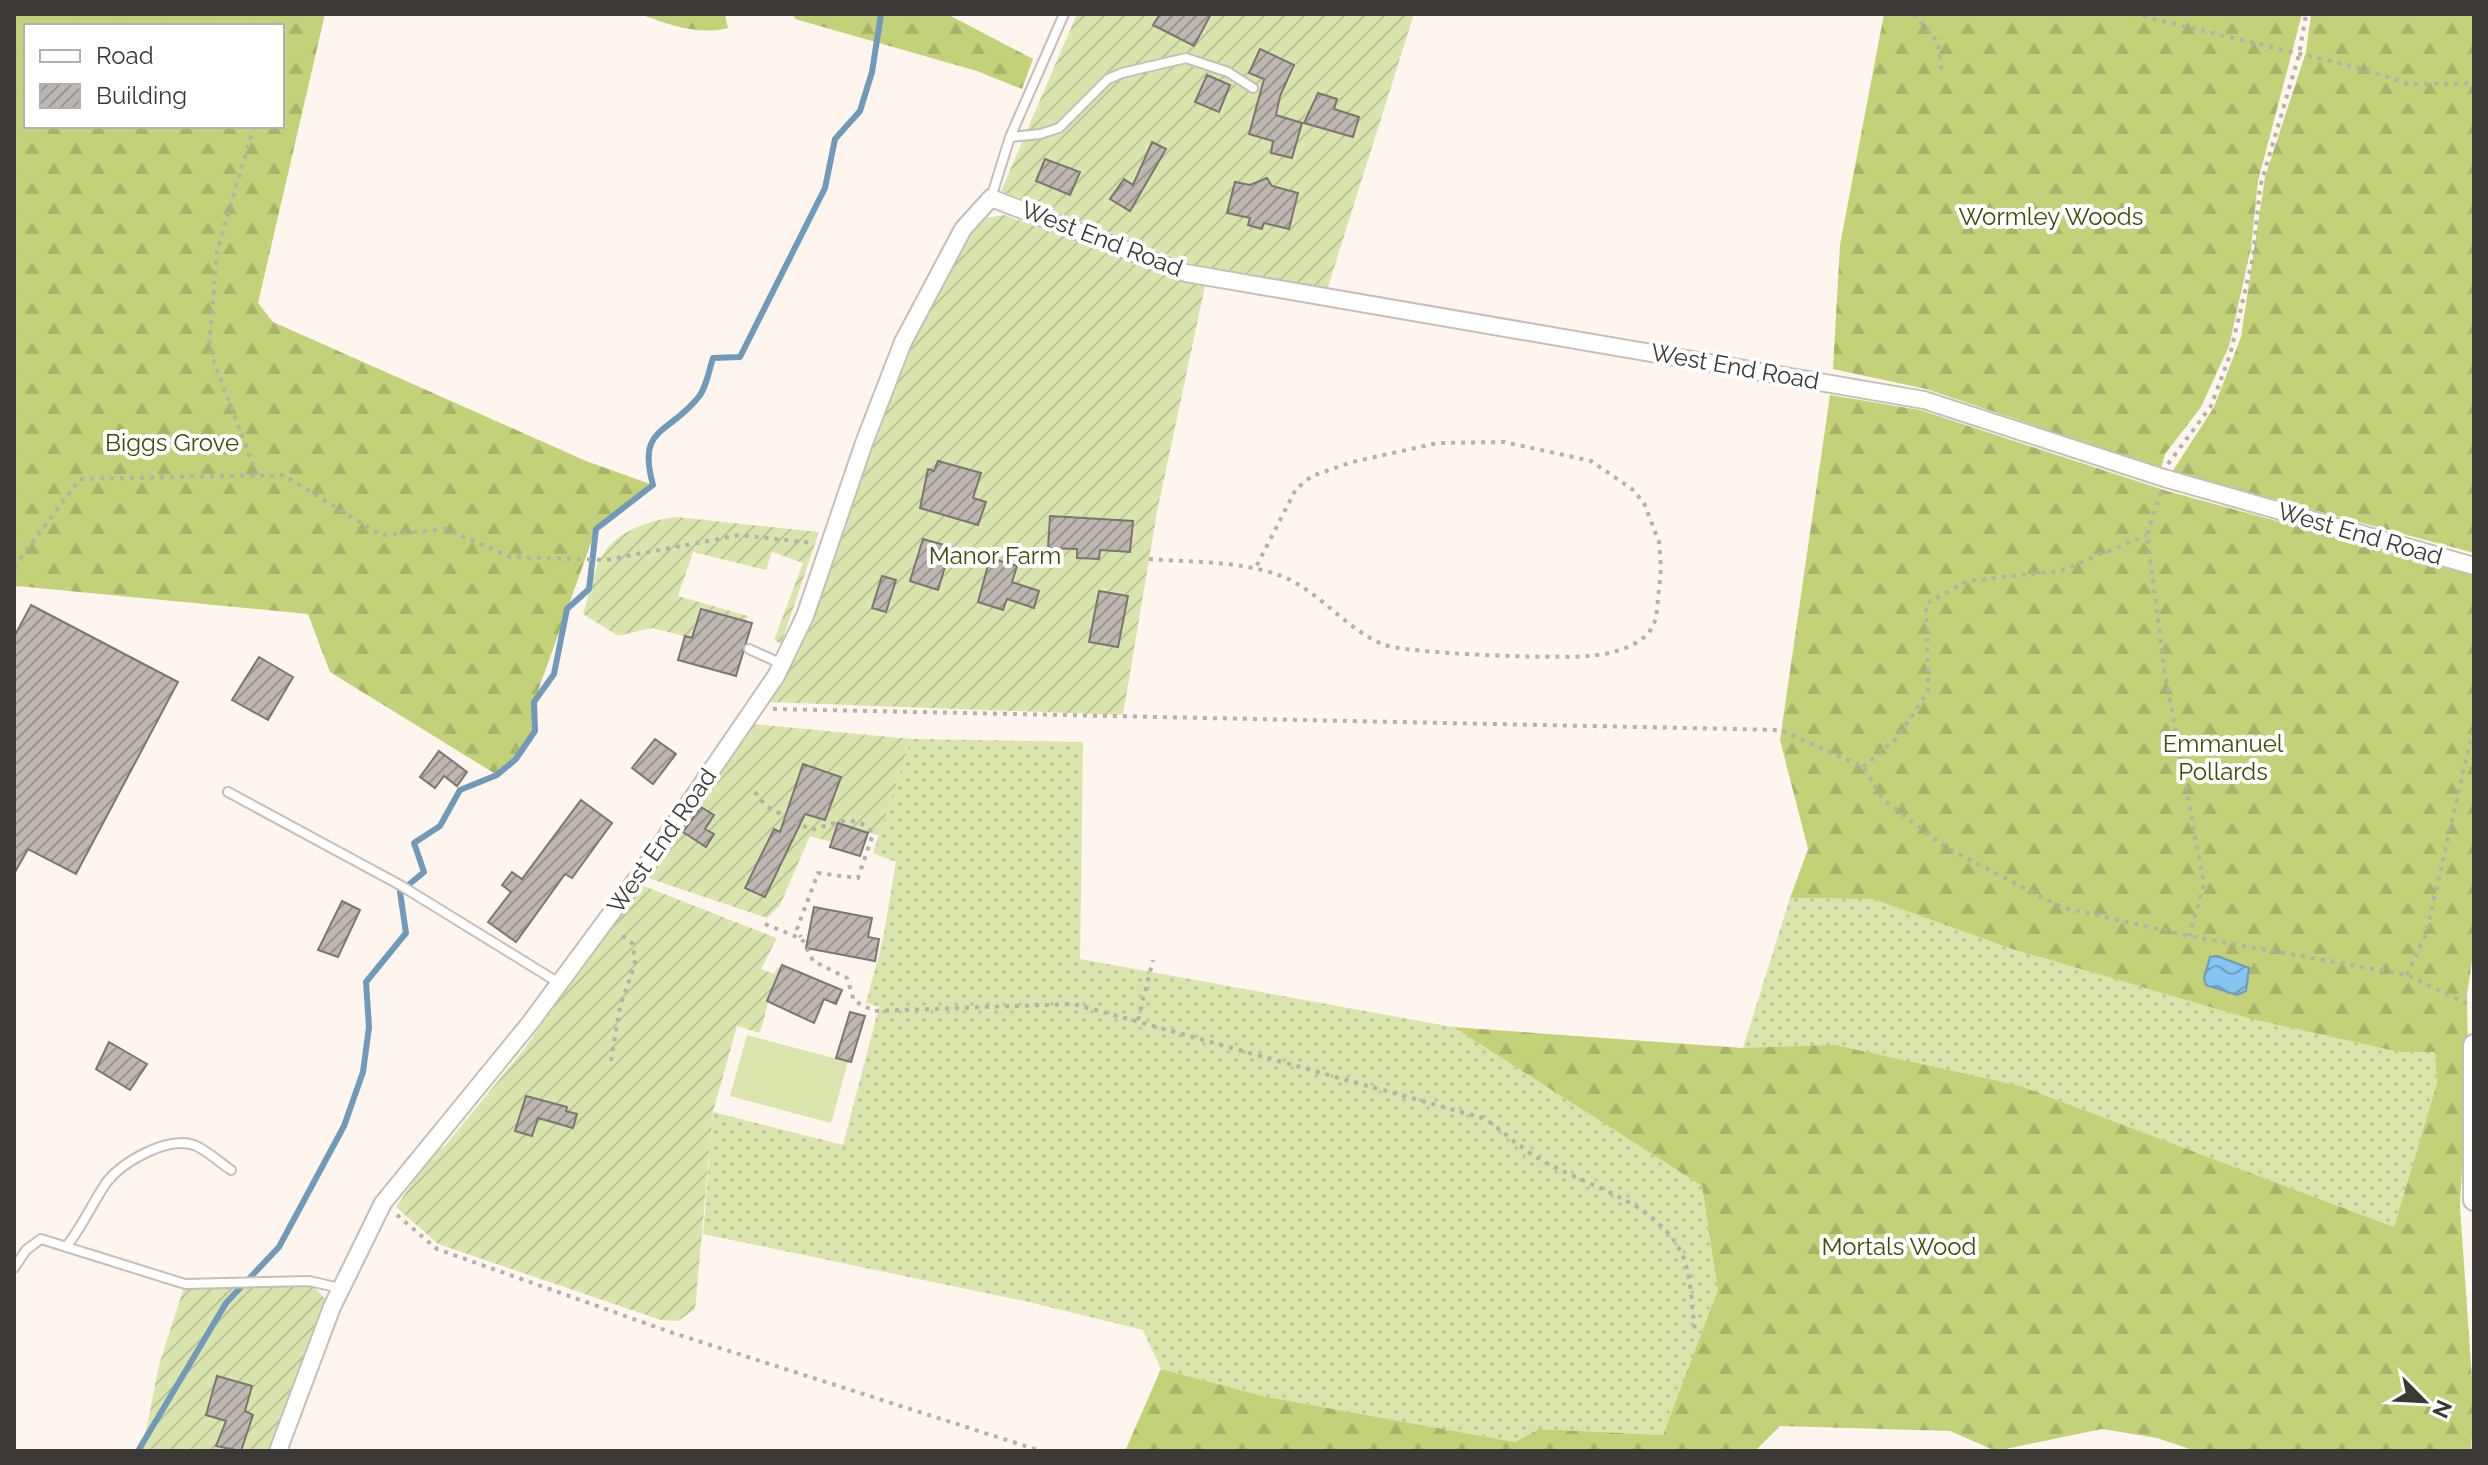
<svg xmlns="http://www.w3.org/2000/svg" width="2488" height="1465" font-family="Raleway,sans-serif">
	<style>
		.grass { fill: url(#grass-dots) }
		.forest { fill: url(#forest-firs); fill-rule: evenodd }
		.garden { fill: url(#garden-furrows) }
		.pitch { fill: #dae5ae }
		.water { fill: url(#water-waves); stroke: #709aba; stroke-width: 2 }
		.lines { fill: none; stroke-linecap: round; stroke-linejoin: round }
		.stream { stroke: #709aba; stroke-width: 6 }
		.building { fill: url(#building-hatch); stroke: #7d7570; stroke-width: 2 }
		.service-casing { stroke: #c6beb8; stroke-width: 12 }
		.minor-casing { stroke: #c6beb8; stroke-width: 20 }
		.tertiary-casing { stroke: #c6beb8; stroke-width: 24 }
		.path { stroke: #b6afaa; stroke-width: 4; stroke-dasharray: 4 6; stroke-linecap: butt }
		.service { stroke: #fff; stroke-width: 8 }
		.minor { stroke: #fff; stroke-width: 16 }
		.tertiary { stroke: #fff; stroke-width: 20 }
		.labels { text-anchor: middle; stroke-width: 8; stroke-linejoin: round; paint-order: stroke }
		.park-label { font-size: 24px; fill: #434b06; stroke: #fff }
		.street-label { font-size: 24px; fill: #3c3836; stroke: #fff }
	</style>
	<defs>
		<pattern id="grass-dots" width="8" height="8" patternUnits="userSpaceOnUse" patternTransform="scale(2)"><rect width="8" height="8" fill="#dae5ae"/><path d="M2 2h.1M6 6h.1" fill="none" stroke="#bcc596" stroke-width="1.8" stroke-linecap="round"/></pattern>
		<pattern id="forest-firs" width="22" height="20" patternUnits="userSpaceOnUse" patternTransform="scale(2)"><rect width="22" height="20" fill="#c3d179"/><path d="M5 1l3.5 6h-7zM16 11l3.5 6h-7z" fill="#a8b469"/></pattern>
		<pattern id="garden-furrows" width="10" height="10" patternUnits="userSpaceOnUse" patternTransform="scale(2)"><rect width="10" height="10" fill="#dae5ae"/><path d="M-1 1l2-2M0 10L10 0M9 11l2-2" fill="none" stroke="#bcc596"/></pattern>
		<pattern id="water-waves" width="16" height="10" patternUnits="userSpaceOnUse" patternTransform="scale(2)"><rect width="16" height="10" fill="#87c4f2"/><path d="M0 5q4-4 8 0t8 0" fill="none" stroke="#70a0c5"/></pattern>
		<pattern id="building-hatch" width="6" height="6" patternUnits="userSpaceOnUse" patternTransform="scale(2)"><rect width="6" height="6" fill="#beb6b0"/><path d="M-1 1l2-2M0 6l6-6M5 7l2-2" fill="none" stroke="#9c9590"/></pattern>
	</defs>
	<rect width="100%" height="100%" fill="#fef5ef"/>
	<!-- grass -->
	<path class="grass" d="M911,739L1083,742L1080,959L1453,1027L1702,1186L1719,1290L1663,1435L1539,1429L1515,1442L1267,1397L1161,1369L1143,1330L1029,1302L703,1234L713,1112L843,1145L879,1007L866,1003L883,939L896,862L873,853Z
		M1790,898L1873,899L2012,949L2247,1018L2399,1052H2435L2437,1083L2394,1227L2020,1086L1743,1048Z"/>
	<!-- forest -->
	<path class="forest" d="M14,14H325L258,303L273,322L586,461L653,485L596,529L534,702C535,740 526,750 497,775L330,672L308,614L17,586L14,590ZM282,26V126H26V26Z
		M640,14H725L728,28C699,36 667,24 640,14Z
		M793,14H947L1033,59L1022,89L977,71L795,19Z
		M1884,14H2302L2258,181L2251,248L2229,346L2201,407L2165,454L2161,468L1926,389L1833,369L1840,245Z
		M2311,14H2474V553L2172,472L2214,407L2241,337L2265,177L2306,52Z
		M1830,395L1920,410L2167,491L2474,575V947L2467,995L2468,1053L2460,1207L2474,1407L2471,1451H2196L2157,1438L2102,1429L1996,1451L1950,1431L1780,1426L1755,1451H1125L1161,1369L1267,1397L1515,1442L1539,1429L1663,1435L1718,1290L1702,1186L1453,1027L1743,1048L1835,1045L2020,1086L2394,1227L2437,1083L2435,1052H2399L2247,1018L2012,949L1873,899L1790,898L1808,849L1780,740Z"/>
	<!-- garden -->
	<path class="garden" d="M1077,14H1414L1327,290L1247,279L1195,265L1001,191Z
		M1004,215L1205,286L1157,512L1123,715L768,702C820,620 839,528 873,438C900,365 935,298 971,229L986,218Z
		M676,517L819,532L781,644L774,640L803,563L772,552L766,570L693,552L678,596L748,616L746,621L701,609L696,624L704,627L700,640L652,628L618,636L583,614C589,596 593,569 604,553C619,530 651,520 676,517Z
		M753,724L911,739L879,836L839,823L832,842L810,836L780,905L767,918L645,877Z
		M641,885L777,938L761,969L774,974L778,967L789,972L788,975L779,971C767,991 768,1013 759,1033L737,1026L713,1112L695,1309L678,1321L661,1320L438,1244L396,1207L433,1153L445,1146L524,1049Z
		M309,1281L332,1307L278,1451H142L159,1365L185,1284Z"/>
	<!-- pitch -->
	<path class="pitch" d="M747,1035L848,1062L831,1123L730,1096Z"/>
	<!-- water -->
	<path class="water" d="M2217,956L2249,968L2246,991L2237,995L2206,985L2204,978L2210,957Z"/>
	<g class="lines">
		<!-- stream -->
		<path class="stream" d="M245,1283L279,1247L344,1126L363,1072L369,1027L366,982L406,933L400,892L424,872L414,843L440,826L460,790L497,775L516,759L535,731L534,702L554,674L567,609L589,589L596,529L653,485C637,427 667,435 697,399C706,390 709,370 713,358L740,357L825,188L835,139L860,111L872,72L881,14
			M138,1451L226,1303L241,1287"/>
	</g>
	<!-- building -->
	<path class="building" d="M1160,14H1211L1194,46L1153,25Z
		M1260,49L1294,65L1280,96L1276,115L1302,123L1292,158L1271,153L1273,141L1249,134L1264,79L1249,73Z
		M1207,75L1230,85L1219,112L1195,102Z
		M1318,93L1337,99L1334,109L1359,117L1353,137L1304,123Z
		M1152,142L1166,149L1130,211L1110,199L1124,179L1133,185Z
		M1045,159L1080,172L1070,195L1036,181Z
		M1267,178L1272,186L1298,193L1289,229L1264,223L1262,229L1248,225L1250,218L1227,213L1235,182L1250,185Z
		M938,461L981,473L973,498L986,502L978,525L920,508L928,469L934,471Z
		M1050,516L1133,521L1130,552L1100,550L1099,559L1077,558V549L1048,548Z
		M923,539L951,547L938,590L910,581Z
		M990,558L1017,566L1012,582L1039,591L1034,608L1007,599L1003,610L978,602Z
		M882,576L896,580L886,612L872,608Z
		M1099,591L1128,596L1118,647L1089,642Z
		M31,605L178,682L76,874L28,849L14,874V637Z
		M701,609L752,623L736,676L678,660L685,636L692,638Z
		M259,657L293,677L268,720L232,700Z
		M655,739L676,754L653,784L632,768Z
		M439,751L467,772L457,786L444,776L435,788L420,777Z
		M803,764L841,777L825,820L805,814L765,897L745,888L774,829L780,832Z
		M581,800L612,823L572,878L565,874L516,942L488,922L511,892L502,885L512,872L522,879Z
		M701,807L714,815L705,829L714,834L706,847L683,832Z
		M838,823L868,833L860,856L830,847Z
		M342,901L360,910L338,957L318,950Z
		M814,907L872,918L868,937L879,939L875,961L806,948Z
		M782,965L842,990L836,1004L824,999L814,1023L767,1001Z
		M850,1012L865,1016L851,1062L836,1058Z
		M109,1042L147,1064L130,1090L96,1069Z
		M526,1096L567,1107L566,1111L577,1114L573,1128L538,1118L532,1136L515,1131Z
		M217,1376L252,1386L245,1411L253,1415L241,1451L216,1446L226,1421L206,1415Z"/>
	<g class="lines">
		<!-- service casing -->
		<g class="service-casing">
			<path id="service" d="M1010,137L1040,134L1059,128L1108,79L1122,73L1186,58L1228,72L1253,88
				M991,198L1010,137L1064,14
				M749,649L782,664
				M228,792L400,885L559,983
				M66,1247C82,1227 92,1204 106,1183C122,1162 167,1136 194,1145C207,1150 220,1163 231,1170
				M14,1268L26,1250L41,1239L185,1284L309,1281L340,1288"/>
		</g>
		<!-- minor casing -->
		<g class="minor-casing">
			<path id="minor" d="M278,1451L332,1307L383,1203L530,1023L644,869L776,676L805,616L864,443L903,342L963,229L991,198L1186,273L1924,400L2164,478L2474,566"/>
		</g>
		<!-- tertiary casing -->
		<g class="tertiary-casing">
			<path id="tertiary" d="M2474,1045V1200"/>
		</g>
		<!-- path -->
		<path class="path" d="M1914,14L1938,43L1942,74
			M2133,14L2359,68L2409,84L2474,83
			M275,26L277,14
			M254,126L217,251L209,349L257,475
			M2168,464L2211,406L2230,355L2253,257L2260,187L2299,55L2306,14
			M2161,492L2147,535L2165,674L2204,884L2189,936
			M1149,559C1190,562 1237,561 1276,574C1316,587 1343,627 1382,644C1404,654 1559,659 1588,656C1611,654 1632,649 1649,633L1656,619L1661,569L1659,542L1644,503L1632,489L1591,461L1504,442L1438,443L1352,462L1312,476L1296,489L1255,569
			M14,567L80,479L283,475L381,535L446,529L511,557L606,560L740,535L813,543
			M773,709L1781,730L1863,767L1884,800L1945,847L2061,907L2189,936L2407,975L2474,1007
			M1863,767L1898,737L1928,691L1926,604L1967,581L2060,571L2147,535
			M755,792L766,806L811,830C832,825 856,810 873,834L858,878L818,873L797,929L801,937
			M765,924L802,939L813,961L847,978L854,1001L874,1011L1074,1004L1483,1118C1500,1128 1512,1141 1527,1151C1577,1186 1648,1194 1680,1250C1692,1271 1691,1305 1695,1329
			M2407,975L2426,934L2474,725
			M1138,1020L1153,960
			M611,1061L620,1006L635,964L633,944L618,933
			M397,1215L437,1249L673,1333L1041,1451"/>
		<!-- service -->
		<use href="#service" class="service"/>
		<!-- minor -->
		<use href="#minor" class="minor"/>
		<!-- tertiary -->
		<use href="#tertiary" class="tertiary"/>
	</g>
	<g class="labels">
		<!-- park labels -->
		<g class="park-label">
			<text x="2051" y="225">Wormley Woods</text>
			<text x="172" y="451">Biggs Grove</text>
			<text x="995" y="564">Manor Farm</text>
			<text x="2223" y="752">Emmanuel<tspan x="2223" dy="28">Pollards</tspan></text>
			<text x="1899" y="1255">Mortals Wood</text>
		</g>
		<!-- street labels -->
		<g class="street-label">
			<text transform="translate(1102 239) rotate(21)" y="8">West End Road</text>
			<text transform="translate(1735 367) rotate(10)" y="8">West End Road</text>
			<text transform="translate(2360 534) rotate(16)" y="8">West End Road</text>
			<text transform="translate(662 841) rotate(-55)" y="8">West End Road</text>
		</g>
	</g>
	<!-- border -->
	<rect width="2488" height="1465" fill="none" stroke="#3c3836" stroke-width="32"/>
	<!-- legend -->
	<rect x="24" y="24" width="260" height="104" fill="#ffffff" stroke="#b1afaf" stroke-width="2"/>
	<rect x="40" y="50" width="40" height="12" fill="#ffffff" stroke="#b1afaf" stroke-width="2"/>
	<text x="96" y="64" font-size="24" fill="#3c3836">Road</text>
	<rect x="40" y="84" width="40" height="24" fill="url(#building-hatch)" stroke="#b1afaf" stroke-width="2"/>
	<text x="96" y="104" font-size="24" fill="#3c3836">Building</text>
	<!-- north arrow -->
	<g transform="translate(2424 1401) rotate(114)" stroke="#ffffff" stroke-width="6" paint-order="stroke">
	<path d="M0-6L14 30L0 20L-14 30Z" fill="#3c3836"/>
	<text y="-12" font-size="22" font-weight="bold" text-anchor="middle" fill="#3c3836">N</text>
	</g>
</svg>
